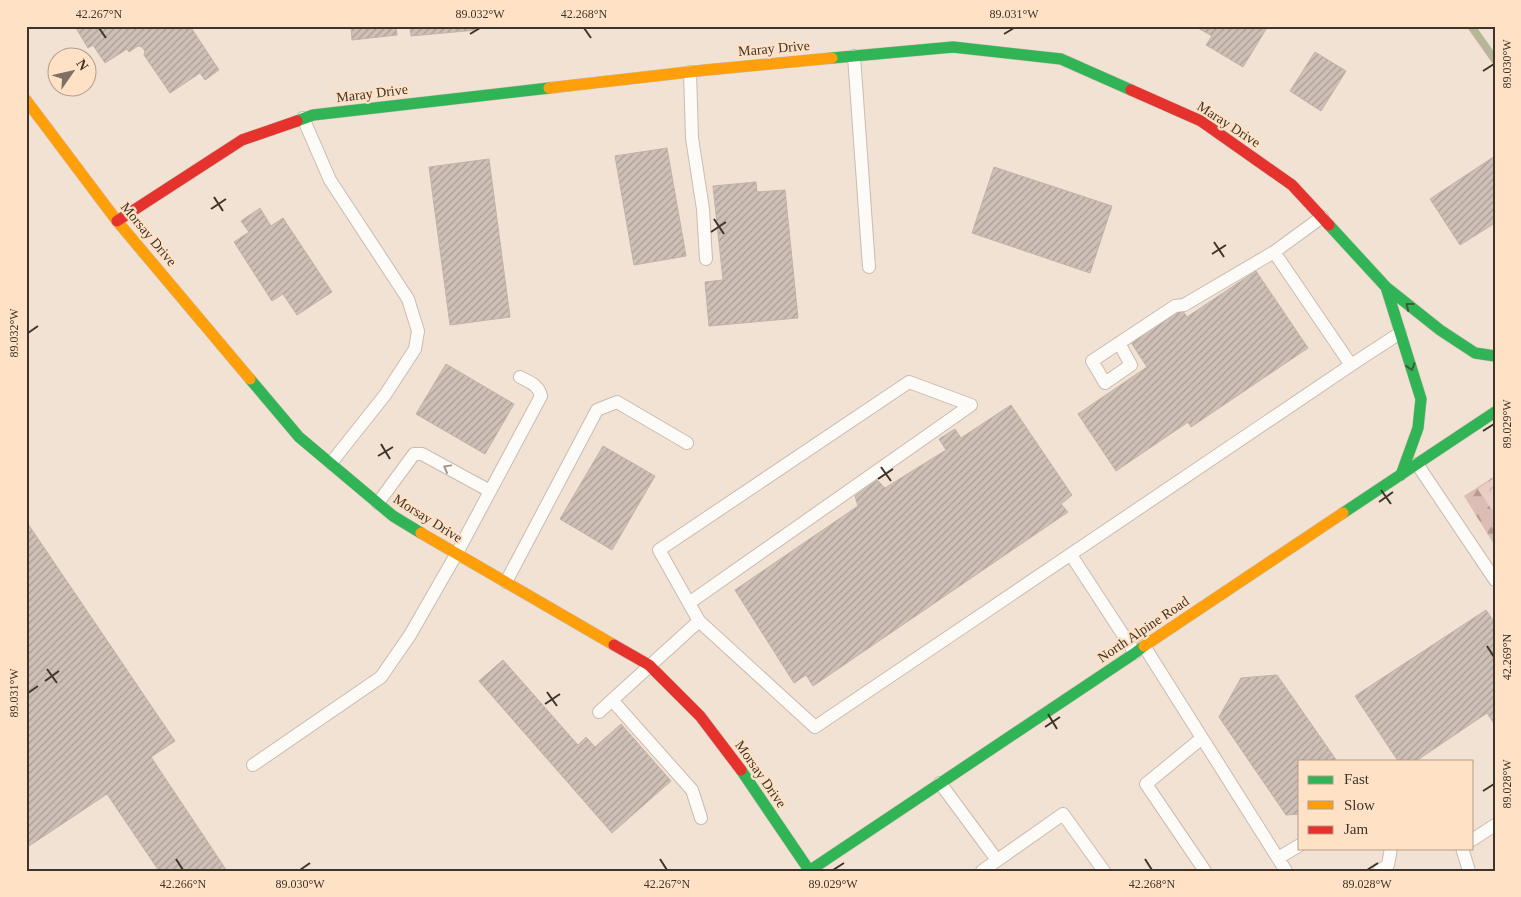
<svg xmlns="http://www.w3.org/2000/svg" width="1521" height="897" font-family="Georgia,serif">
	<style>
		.forest { fill: url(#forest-firs) }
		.park { fill: url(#park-crowns) }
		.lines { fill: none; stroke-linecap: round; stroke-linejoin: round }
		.stream { stroke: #b9b598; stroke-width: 8 }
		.building { fill: url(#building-hatch); stroke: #c1b3a9 }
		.lane-casing { stroke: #c8bcb0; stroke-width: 14 }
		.fast-casing { stroke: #c8bcb0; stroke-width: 12 }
		.slow-casing { stroke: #c8bcb0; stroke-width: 12 }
		.jam-casing { stroke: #c8bcb0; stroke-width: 12 }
		.lane { stroke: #fdfbf8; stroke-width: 12 }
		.fast { stroke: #30b455; stroke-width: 11 }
		.slow { stroke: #ff9f0a; stroke-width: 11 }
		.jam { stroke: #e5322d; stroke-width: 11 }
		.oneway { stroke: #3a6138 }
		.oneway2 { stroke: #9e9890 }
		.ticks { fill: none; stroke: #3f3429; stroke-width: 2 }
		.labels { text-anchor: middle; stroke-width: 4.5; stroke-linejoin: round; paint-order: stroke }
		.street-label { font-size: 14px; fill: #3f3429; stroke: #ffe2c6 }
		.neatline { fill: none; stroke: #3f3429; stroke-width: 2 }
		.ticks-label { font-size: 12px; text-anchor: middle; fill: #3f3429 }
	</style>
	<defs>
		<pattern id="forest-firs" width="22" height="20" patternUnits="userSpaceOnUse" patternTransform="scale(1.25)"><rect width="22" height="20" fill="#dbbdb5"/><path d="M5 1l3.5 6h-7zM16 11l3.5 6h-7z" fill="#b39a93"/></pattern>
		<pattern id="park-crowns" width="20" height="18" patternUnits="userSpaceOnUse" patternTransform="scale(1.25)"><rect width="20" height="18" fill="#eacdc5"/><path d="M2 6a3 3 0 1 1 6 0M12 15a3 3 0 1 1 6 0" fill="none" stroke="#cab1a9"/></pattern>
		<pattern id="building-hatch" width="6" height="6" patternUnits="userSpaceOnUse" patternTransform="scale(1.25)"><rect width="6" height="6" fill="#cfc0b7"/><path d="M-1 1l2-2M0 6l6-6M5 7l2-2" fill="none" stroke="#a99d95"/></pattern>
	</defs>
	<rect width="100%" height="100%" fill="#f2e2d3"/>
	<!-- forest -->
	<path class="forest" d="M1495,476V546L1464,496Z"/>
	<!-- park -->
	<path class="park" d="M1495,477V515L1478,489Z"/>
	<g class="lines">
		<!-- stream -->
		<path class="stream" d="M1471,26L1495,60"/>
	</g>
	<!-- building -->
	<path class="building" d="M78,26H190L219,70L205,80L200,73L170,93L144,55L145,51L142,47L138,46L129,52L127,49L105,63L93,45L88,48L76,28Z
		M351,26H396L397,35L352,40Z
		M410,26H476V30L411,36Z
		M1199,26H1268L1243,67L1206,45L1212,36L1198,28Z
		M1315,52L1346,71L1321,111L1290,91Z
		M667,148L686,256L634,265L615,156Z
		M1495,156V223L1460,245L1430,199Z
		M489,159L510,317L450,325L429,167Z
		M994,167L1112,206L1090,273L972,233Z
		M756,182L757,192L785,190L798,318L709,326L705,282L723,280L713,186Z
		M260,208L271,226L283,218L332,292L297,315L283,294L272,301L234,242L249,232L241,221Z
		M1256,271L1308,348L1191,427L1188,422L1116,471L1078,414L1147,367L1130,341L1180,307L1187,317Z
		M446,364L514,404L485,454L416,414Z
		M1011,405L1072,495L1061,504L1068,512L813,686L806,675L794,683L735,590L858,506L855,496L877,480L885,488L946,450L939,439L955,429L961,438Z
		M603,446L655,476L612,550L560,519Z
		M26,521L175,741L151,757L227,871H159L107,794L26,848Z
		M1486,610L1495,623V725L1487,713L1416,761H1398L1355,696Z
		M503,660L578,745L586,737L595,747L621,724L671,781L612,833L479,681Z
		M1277,675L1337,761H1300V814L1286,815L1219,717L1241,678Z"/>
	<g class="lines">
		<!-- lane casing -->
		<g class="lane-casing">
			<path id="lane" d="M854,56L869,267
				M690,72L692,138L703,209L706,259
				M303,118L330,180L408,299L418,331L415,349L385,395L331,463
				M1274,252L1322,217
				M1351,365L1400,333
				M1417,464L1495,580
				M378,503L414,454H422L490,491
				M1071,555L1135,653
				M506,582L597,410L617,402L687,443
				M689,603L971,405L909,382L659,550L699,621
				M1144,646L1286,871
				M612,700L692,790L701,818
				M599,712L699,621L815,727C994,607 1172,485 1351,365L1274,252L1184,305L1175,306L1092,361L1105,383L1131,365L1119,343
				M1202,738L1146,784L1205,871
				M253,765L381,677L410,635L457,553L541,396C539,385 529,382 520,377
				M940,783L997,860
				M1472,840L1495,825
				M1462,848L1469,871
				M1278,858L1300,845
				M982,871L1063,814L1104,871
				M1379,871L1388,865L1391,848"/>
		</g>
		<!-- fast casing -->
		<g class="fast-casing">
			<path id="fast" d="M832,58L953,47L1061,59L1131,90
				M297,121L313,115L549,88
				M1329,225L1386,287L1440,330L1475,353L1495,356
				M1386,287L1421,399L1418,428L1401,475
				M250,379L299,437L393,516L421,533
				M1343,513L1495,412
				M1135,653L1144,646
				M741,770L809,870
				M809,871L1135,653"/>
		</g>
		<!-- slow casing -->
		<g class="slow-casing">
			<path id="slow" d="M549,88L706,70L832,58
				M26,100L117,221L250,379
				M421,533L614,645
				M1144,646L1343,513"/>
		</g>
		<!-- jam casing -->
		<g class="jam-casing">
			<path id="jam" d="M1131,90L1201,121L1292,185L1329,225
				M117,221L242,140L297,121
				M614,645L649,665L700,716L741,770"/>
		</g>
		<!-- lane -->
		<use href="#lane" class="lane"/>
		<!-- fast -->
		<use href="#fast" class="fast"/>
		<!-- slow -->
		<use href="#slow" class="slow"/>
		<!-- jam -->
		<use href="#jam" class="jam"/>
	</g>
	<!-- one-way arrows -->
	<defs><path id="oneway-chevron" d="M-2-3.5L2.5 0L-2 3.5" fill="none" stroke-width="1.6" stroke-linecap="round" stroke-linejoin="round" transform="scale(1.25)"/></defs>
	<g class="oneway">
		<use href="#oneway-chevron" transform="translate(1409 306) rotate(-142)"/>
		<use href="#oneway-chevron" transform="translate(1411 367) rotate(73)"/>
	</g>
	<use class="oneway2" href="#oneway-chevron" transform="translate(447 468) rotate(-151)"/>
	<!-- ticks -->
	<path class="ticks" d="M99,28L106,38M584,28L591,38M470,34L480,28M1004,34L1014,28M1483,71L1494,64M214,197L223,211M211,209L226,199M714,219L724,234M711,232L726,222M1214,242L1224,257M1212,254L1226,245M28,333L38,326M1483,431L1494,424M381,444L390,459M378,456L393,447M881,467L891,481M878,479L893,469M1381,490L1391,504M1379,502L1393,492M1487,646L1494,657M47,669L57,683M45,681L59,671M547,692L557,706M28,693L38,686M545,704L560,694M1048,714L1057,729M1045,727L1060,717M1483,791L1494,784M176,859L183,870M660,859L667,870M1145,859L1152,870M300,870L310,863M833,870L844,863M1367,870L1378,863"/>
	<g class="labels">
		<!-- street labels -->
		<g class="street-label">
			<text transform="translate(774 48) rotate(-5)" y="5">Maray Drive</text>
			<text transform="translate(372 93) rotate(-7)" y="5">Maray Drive</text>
			<text transform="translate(1229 124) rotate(33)" y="5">Maray Drive</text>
			<text transform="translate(149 234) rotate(50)" y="5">Morsay Drive</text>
			<text transform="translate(428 518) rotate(32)" y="5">Morsay Drive</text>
			<text transform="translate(1143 629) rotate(-34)" y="5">North Alpine Road</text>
			<text transform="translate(761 774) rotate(55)" y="5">Morsay Drive</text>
		</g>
	</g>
	<!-- border -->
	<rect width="1521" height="897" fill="none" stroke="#ffe2c6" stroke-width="55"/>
	<!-- legend -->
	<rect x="1298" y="760" width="175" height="90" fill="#ffe2c6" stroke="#b29c87"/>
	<rect x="1308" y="776" width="25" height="8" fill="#30b455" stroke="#b29c87"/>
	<text x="1344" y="784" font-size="15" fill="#3f3429">Fast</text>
	<rect x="1308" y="801" width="25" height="8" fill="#ff9f0a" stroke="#b29c87"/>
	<text x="1344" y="810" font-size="15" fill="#3f3429">Slow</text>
	<rect x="1308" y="826" width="25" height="8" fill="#e5322d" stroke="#b29c87"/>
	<text x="1344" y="834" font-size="15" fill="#3f3429">Jam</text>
	<!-- north arrow -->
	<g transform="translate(72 72) rotate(56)"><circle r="24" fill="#ffe2c6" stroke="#b29c87"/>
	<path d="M0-4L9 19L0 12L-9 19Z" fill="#7e7164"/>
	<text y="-8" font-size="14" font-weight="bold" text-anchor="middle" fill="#3f3429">N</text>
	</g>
	<rect x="28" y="28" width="1466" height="842" class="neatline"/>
	<g class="ticks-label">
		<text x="99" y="18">42.267°N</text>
		<text x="480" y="18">89.032°W</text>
		<text x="584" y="18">42.268°N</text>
		<text x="1014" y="18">89.031°W</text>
		<text transform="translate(1507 64) rotate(-90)" y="4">89.030°W</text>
		<text transform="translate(14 333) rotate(-90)" y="4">89.032°W</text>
		<text transform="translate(1507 424) rotate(-90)" y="4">89.029°W</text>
		<text transform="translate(1507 657) rotate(-90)" y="4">42.269°N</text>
		<text transform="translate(14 693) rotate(-90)" y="4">89.031°W</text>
		<text transform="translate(1507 784) rotate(-90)" y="4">89.028°W</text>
		<text x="183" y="888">42.266°N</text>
		<text x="300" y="888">89.030°W</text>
		<text x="667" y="888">42.267°N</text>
		<text x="833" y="888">89.029°W</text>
		<text x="1152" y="888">42.268°N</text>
		<text x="1367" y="888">89.028°W</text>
	</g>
</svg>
